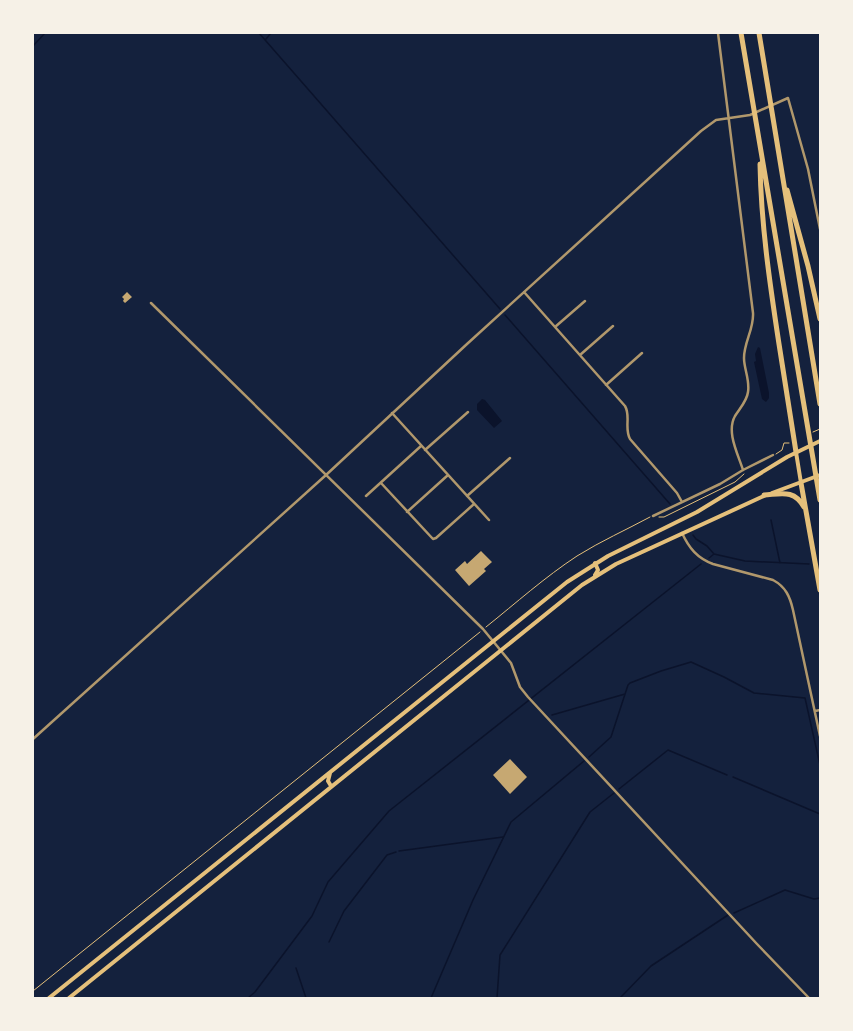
<svg xmlns="http://www.w3.org/2000/svg" width="853" height="1031" font-family="Commissioner,sans-serif">
	<style>
		.water { fill: #0b132b }
		.lines { fill: none; stroke-linecap: round; stroke-linejoin: round }
		.stream { stroke: #0b132b; stroke-width: 1.5 }
		.building { fill: #c6a872 }
		.path { stroke: #e5c07b; stroke-width: 1 }
		.minor { stroke: #b1986c; stroke-width: 2.5 }
		.secondary { stroke: #e5c07b; stroke-width: 4 }
		.motorway { stroke: #e5c07b; stroke-width: 5 }
	</style>
	<rect width="100%" height="100%" fill="#14213d"/>
	<!-- water -->
	<path class="water" d="M758,347L760,348L769,393V398L766,402L762,399L754,362L756,361L755,354Z
		M482,399L485,400L502,421L494,428L477,410V404Z"/>
	<g class="lines">
		<!-- stream -->
		<path class="stream" d="M259,33L500,309
			M266,39L271,33
			M33,46L45,33
			M505,315L670,504
			M771,520L780,563
			M693,535L696,539L707,546L714,554L745,561L809,564
			M709,558L714,554
			M552,715L625,694
			M589,757L611,737L628,685L630,683L661,671L691,662L724,677L754,693L805,698L820,765
			M733,777L820,814
			M619,789L668,750L727,775
			M399,851L503,837
			M734,913L785,890L814,899L820,898
			M329,942L344,911L387,855L396,852
			M296,968L306,998
			M248,998L255,992L312,916L328,882L389,811L701,564
			M431,998L473,900L511,822L584,761
			M497,998L500,955L590,812L614,793
			M620,998L651,966L728,915"/>
	</g>
	<!-- building -->
	<path class="building" d="M127,292L132,297L125,303L123,301L124,299L122,297Z
		M481,551L492,562L484,569L486,571L469,586L455,570L465,561L467,564Z
		M510,759L527,777L510,794L493,775Z"/>
	<g class="lines">
		<!-- path -->
		<path class="path" d="M813,432L820,429
			M776,454L782,450L784,443H789
			M659,517H664L735,482L744,474
			M486,627C516,603 545,577 577,556C601,541 626,530 650,517
			M33,991L480,632"/>
		<!-- minor -->
		<path class="minor" d="M718,33L753,313C754,329 744,342 744,358C744,369 750,380 748,392C747,401 740,408 735,416C726,432 738,454 743,470
			M524,292L625,406C631,416 624,428 630,439L677,493L682,502
			M151,303L483,629L511,663L520,687L528,697L757,944L809,998
			M555,327L585,301
			M580,355L613,326
			M606,385L642,353
			M392,413L489,520
			M425,450L468,412
			M381,483L433,539L436,538L474,504
			M366,496L421,446
			M467,496L510,458
			M407,512L448,475
			M653,516L720,484L743,470L773,455
			M682,533C689,548 697,558 713,564L773,580C786,587 790,597 793,610L820,736
			M815,711L820,710
			M33,739L326,475L467,344L701,131L716,120L750,115L788,98L808,169L820,229"/>
		<!-- secondary -->
		<path class="secondary" d="M796,452L801,483
			M772,493L820,475
			M595,563L598,570L595,575
			M330,773L328,781L331,786
			M49,998L567,582L608,556L697,512L787,457L820,441
			M69,998L582,585L616,564L766,495"/>
		<!-- motorway -->
		<path class="motorway" d="M741,33L820,500
			M759,33L820,404
			M760,164C761,224 770,285 779,344C785,380 790,416 796,452
			M787,190L808,266L820,319
			M801,483L820,590
			M764,495C781,494 794,489 804,507"/>
	</g>
	<!-- border -->
	<rect width="853" height="1031" fill="none" stroke="#f6f1e7" stroke-width="68"/>
</svg>
